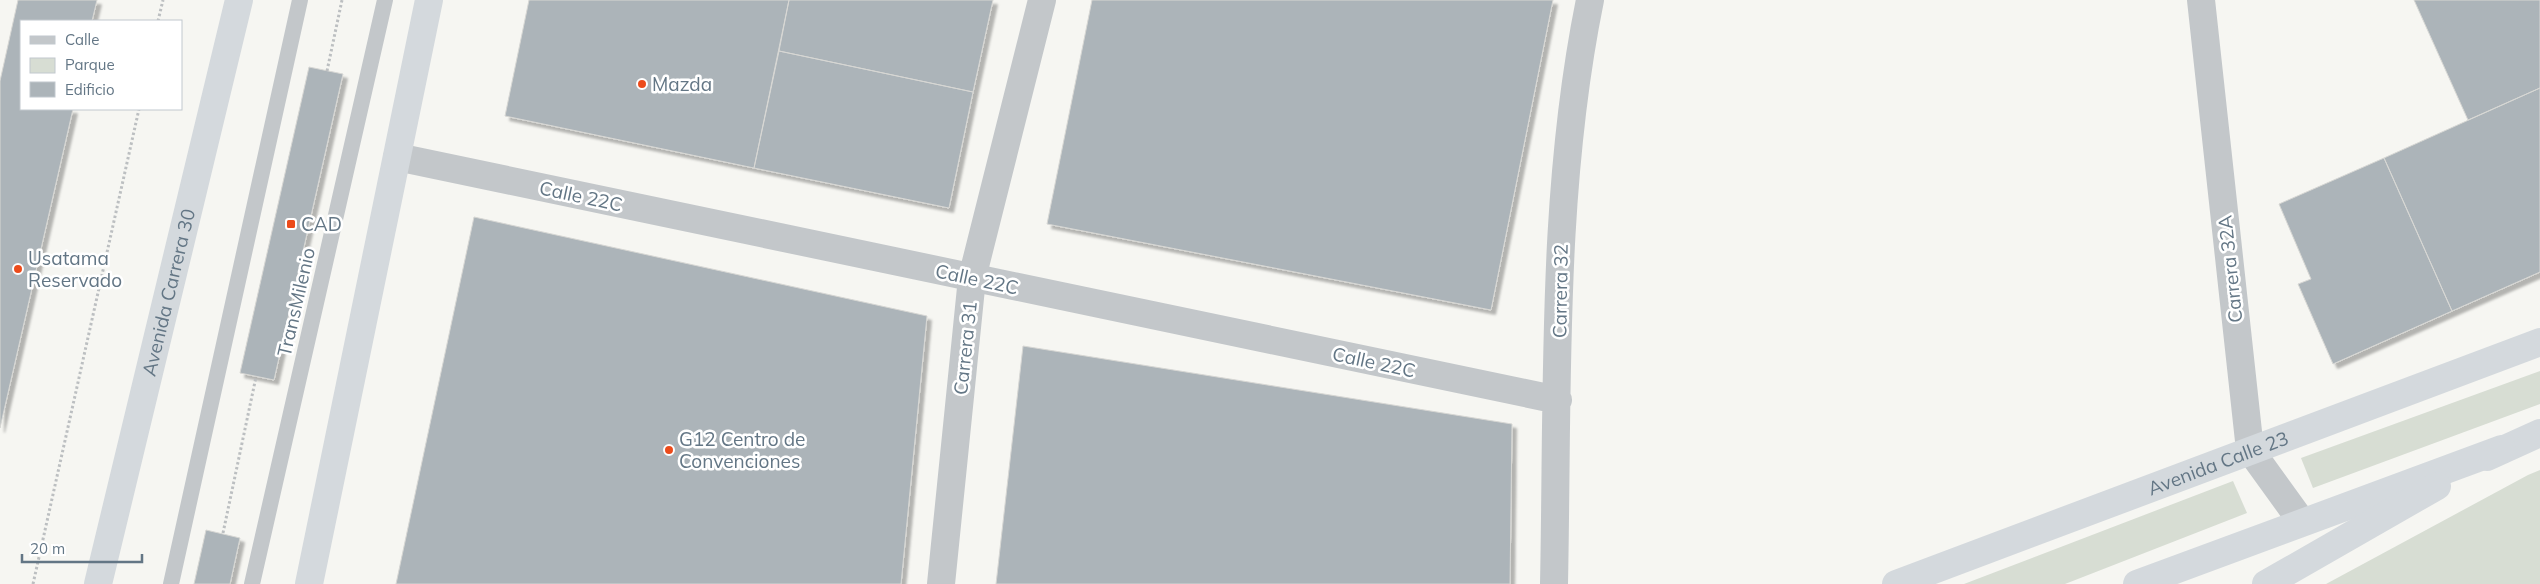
<svg xmlns="http://www.w3.org/2000/svg" width="2540" height="584" font-family="Mulish,sans-serif">
	<style>
		.green { fill: #d7ddd3 }
		.building { fill: #acb4b9; stroke: #d7d7d4; filter: url(#shadow) }
		.lines { fill: none; stroke-linecap: round; stroke-linejoin: round }
		.path { stroke: #bcbfc1; stroke-width: 3; stroke-dasharray: 2.5 2.5; stroke-linecap: butt }
		.service { stroke: #c3c7ca; stroke-width: 16 }
		.minor { stroke: #c3c7ca; stroke-width: 28 }
		.trunk { stroke: #d4d9dd; stroke-width: 28 }
		.poi-dot { fill: #ec4b1b; stroke: #fff; stroke-width: 2 }
		.labels { text-anchor: middle; stroke-width: 5; stroke-linejoin: round; paint-order: stroke }
		.poi-label { font-size: 19px; fill: #637685; stroke: #fff; text-anchor: start }
		.street-label { font-size: 19px; fill: #637685; stroke: #fff }
	</style>
	<defs>
		<filter id="shadow"><feDropShadow dx="4.5" dy="4.5" stdDeviation="1" flood-color="#0004"/></filter>
	</defs>
	<rect width="100%" height="100%" fill="#f6f6f2"/>
	<!-- green -->
	<path class="green" d="M2540,371V404L2313,488L2301,458Z
		M2540,470V584H2326L2528,475Z
		M2233,481L2247,513L2065,584H1964Z"/>
	<!-- building -->
	<path class="building" d="M18,0H97L92,21H21V109H73L0,428V81Z
		M529,0H789L754,168L505,116Z
		M789,0H993L973,92L779,51Z
		M1092,0H1553L1491,310L1047,224Z
		M2414,0H2540V88L2468,120Z
		M779,51L973,92L949,208L754,168Z
		M309,67L343,74L274,380L240,373Z
		M2540,88V272L2452,311L2384,158Z
		M2384,158L2452,311L2333,364L2298,284L2311,279L2279,204Z
		M474,217L927,316L901,584H396Z
		M1023,346L1512,424L1510,584H996Z
		M206,530L240,538L230,584H194Z"/>
	<g class="lines">
		<!-- path -->
		<path class="path" d="M158,21L163,0
			M327,71L342,0
			M223,533L256,377
			M33,584L139,109"/>
		<!-- service -->
		<path class="service" d="M171,584L300,0
			M252,584L385,0"/>
		<!-- minor -->
		<path class="minor" d="M2201,0L2250,450L2302,522
			M397,157L1558,400
			M941,584L972,278L1042,0
			M1554,584C1558,390 1551,191 1590,0"/>
		<!-- trunk -->
		<g class="trunk">
			<path d="M2487,457L2540,433"/>
			<path id="s1" d="M98,584L239,0"/>
			<path d="M309,584L429,0"/>
			<path id="s2" d="M1896,584L2540,342"/>
			<path d="M2137,584L2502,449"/>
			<path d="M2266,584L2437,486"/>
		</g>
	</g>
	<!-- markers -->
	<g class="poi-dot">
		<circle cx="642" cy="84" r="5"/>
		<rect x="286" y="219" width="10" height="10" rx="2.5"/>
		<circle cx="18" cy="269" r="5"/>
		<circle cx="669" cy="450" r="5"/>
	</g>
	<g class="labels">
		<!-- poi labels -->
		<g class="poi-label">
			<text x="652" y="91">Mazda</text>
			<text x="301" y="231">CAD</text>
			<text x="28" y="265">Usatama<tspan x="28" dy="22">Reservado</tspan></text>
			<text x="679" y="446">G12 Centro de<tspan x="679" dy="22">Convenciones</tspan></text>
		</g>
		<!-- street labels -->
		<g class="street-label">
			<text transform="translate(581 196) rotate(12)" y="7">Calle 22C</text>
			<text transform="translate(2230 269) rotate(-96)" y="7">Carrera 32A</text>
			<text transform="translate(977 279) rotate(12)" y="7">Calle 22C</text>
			<text transform="translate(1560 291) rotate(-89)" y="7">Carrera 32</text>
			<text dy="7" stroke="none"><textPath href="#s1" startOffset="300">Avenida Carrera 30</textPath></text>
			<text transform="translate(296 302) rotate(-77)" y="7">TransMilenio</text>
			<text transform="translate(965 348) rotate(-84)" y="7">Carrera 31</text>
			<text transform="translate(1374 362) rotate(12)" y="7">Calle 22C</text>
			<text dy="7" stroke="none"><textPath href="#s2" startOffset="344">Avenida Calle 23</textPath></text>
		</g>
	</g>
	<!-- legend -->
	<rect x="20" y="20" width="162" height="90" fill="#ffffff" stroke="#c1c8ce"/>
	<rect x="30" y="36" width="25" height="8" fill="#c3c7ca" stroke="#c1c8ce"/>
	<text x="65" y="45" font-size="15" fill="#637685">Calle</text>
	<rect x="30" y="58" width="25" height="15" fill="#d7ddd3" stroke="#c1c8ce"/>
	<text x="65" y="70" font-size="15" fill="#637685">Parque</text>
	<rect x="30" y="82" width="25" height="15" fill="#acb4b9" stroke="#c1c8ce"/>
	<text x="65" y="95" font-size="15" fill="#637685">Edificio</text>
	<!-- scale -->
	<path d="M22 554v8h120v-8" fill="none" stroke="#637685" stroke-width="2.5"/>
	<text x="30" y="554" font-size="15" fill="#637685" stroke="#ffffff" stroke-width="4" paint-order="stroke">20 m</text>
</svg>
